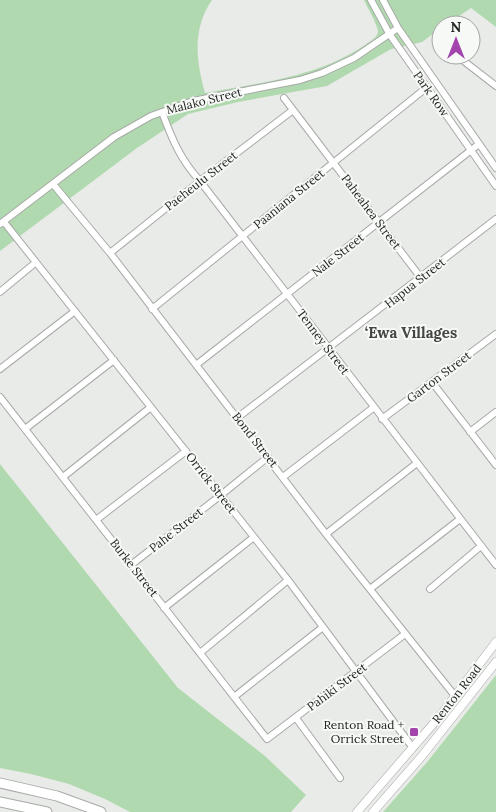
<svg xmlns="http://www.w3.org/2000/svg" width="496" height="812" font-family="Lora,serif">
	<style>
		.green { fill: #b1d9af }
		.lines { fill: none; stroke-linecap: round; stroke-linejoin: round }
		.minor-casing { stroke: #a7aaa7; stroke-width: 8 }
		.tertiary-casing { stroke: #a7aaa7; stroke-width: 9 }
		.secondary-casing { stroke: #a7aaa7; stroke-width: 11 }
		.minor { stroke: #fff; stroke-width: 6 }
		.tertiary { stroke: #fff; stroke-width: 8 }
		.secondary { stroke: #fff; stroke-width: 9 }
		.poi-dot { fill: #a445ae; stroke: #f6f9f6; stroke-width: 2 }
		.labels { text-anchor: middle; stroke-width: 4; stroke-linejoin: round; paint-order: stroke }
		.street-label { font-size: 12px; fill: #232423; stroke: #f6f9f6 }
		.poi-label { font-size: 12px; fill: #232423; stroke: #f6f9f6; text-anchor: end }
		.quarter-label { font-size: 15px; font-weight: bold; fill: #444644; stroke: #f6f9f6 }
	</style>
	<rect width="100%" height="100%" fill="#e9ebe8"/>
	<!-- green -->
	<path class="green" d="M0,0H212C192,29 196,61 205,93C259,83 318,77 365,45C370,41 377,38 378,32C378,25 367,7 364,0H496V27L471,8L446,25H441V28L422,42L391,49L327,86L238,102L188,114L137,148L0,251Z
		M0,464L178,688L265,756L306,795L291,812H130L105,799L69,784L31,774L0,768Z
		M496,675V812H383L428,761Z"/>
	<g class="lines">
		<!-- minor casing -->
		<g class="minor-casing">
			<path id="minor" d="M371,0L390,35L496,186
				M383,0L398,28L496,168
				M456,55L496,86
				M284,98L421,278
				M162,112C172,139 180,159 200,181L496,565
				M53,184L110,253L326,534L455,696
				M4,222L288,580L413,748
				M0,224L114,137L151,116L193,101L300,80L322,73L354,58L398,28
				M110,253L200,181L293,110
				M0,292L35,263
				M152,309L426,88
				M196,365L479,144
				M0,369L75,311
				M432,382L496,465
				M0,397L267,739L405,634
				M237,418L496,219
				M382,419L496,334
				M25,429L114,360
				M470,432L496,412
				M63,477L151,407
				M283,477L373,408
				M96,520L186,451
				M326,534L417,463
				M131,565L221,495L268,457
				M370,589L460,519
				M430,589L481,546
				M164,608L254,537
				M200,653L288,580
				M234,697L323,627
				M296,718L340,778"/>
		</g>
		<!-- tertiary casing -->
		<g class="tertiary-casing">
			<path id="tertiary" d="M357,812L440,716L496,642
				M373,812L422,756L496,662"/>
		</g>
		<!-- secondary casing -->
		<g class="secondary-casing">
			<path id="secondary" d="M0,783L57,796L101,812
				M0,802L47,812"/>
		</g>
		<!-- minor -->
		<use href="#minor" class="minor"/>
		<!-- tertiary -->
		<use href="#tertiary" class="tertiary"/>
		<!-- secondary -->
		<use href="#secondary" class="secondary"/>
	</g>
	<!-- markers -->
	<rect class="poi-dot" x="409" y="727" width="10" height="10" rx="2.5"/>
	<g class="labels">
		<!-- street labels -->
		<g class="street-label">
			<text transform="translate(431 94) rotate(55)" y="4">Park Row</text>
			<text transform="translate(204 101) rotate(-14)" y="4">Malako Street</text>
			<text transform="translate(201 181) rotate(-38)" y="4">Paeheulu Street</text>
			<text transform="translate(289 199) rotate(-39)" y="4">Paaniana Street</text>
			<text transform="translate(371 212) rotate(53)" y="4">Paheahea Street</text>
			<text transform="translate(338 255) rotate(-38)" y="4">Nale Street</text>
			<text transform="translate(415 283) rotate(-38)" y="4">Hapua Street</text>
			<text transform="translate(323 342) rotate(53)" y="4">Tenney Street</text>
			<text transform="translate(439 377) rotate(-37)" y="4">Garton Street</text>
			<text transform="translate(255 440) rotate(52)" y="4">Bond Street</text>
			<text transform="translate(211 483) rotate(52)" y="4">Orrick Street</text>
			<text transform="translate(176 530) rotate(-38)" y="4">Pahe Street</text>
			<text transform="translate(134 568) rotate(52)" y="4">Burke Street</text>
			<text transform="translate(337 687) rotate(-37)" y="4">Pahiki Street</text>
			<text transform="translate(457 694) rotate(-52)" y="4">Renton Road</text>
		</g>
		<!-- poi labels -->
		<g class="poi-label">
			<text x="404" y="729">Renton Road +<tspan x="404" dy="14">Orrick Street</tspan></text>
		</g>
		<!-- quarter labels -->
		<g class="quarter-label">
			<text x="411" y="338">‘Ewa Villages</text>
		</g>
	</g>
	<!-- north arrow -->
	<g transform="translate(456 40)"><circle r="24" fill="#f6f9f6" stroke="#a2a4a2"/>
	<path d="M0-4L9 19L0 12L-9 19Z" fill="#a445ae"/>
	<text y="-8" font-size="14" font-weight="bold" text-anchor="middle" fill="#232423">N</text>
	</g>
</svg>
